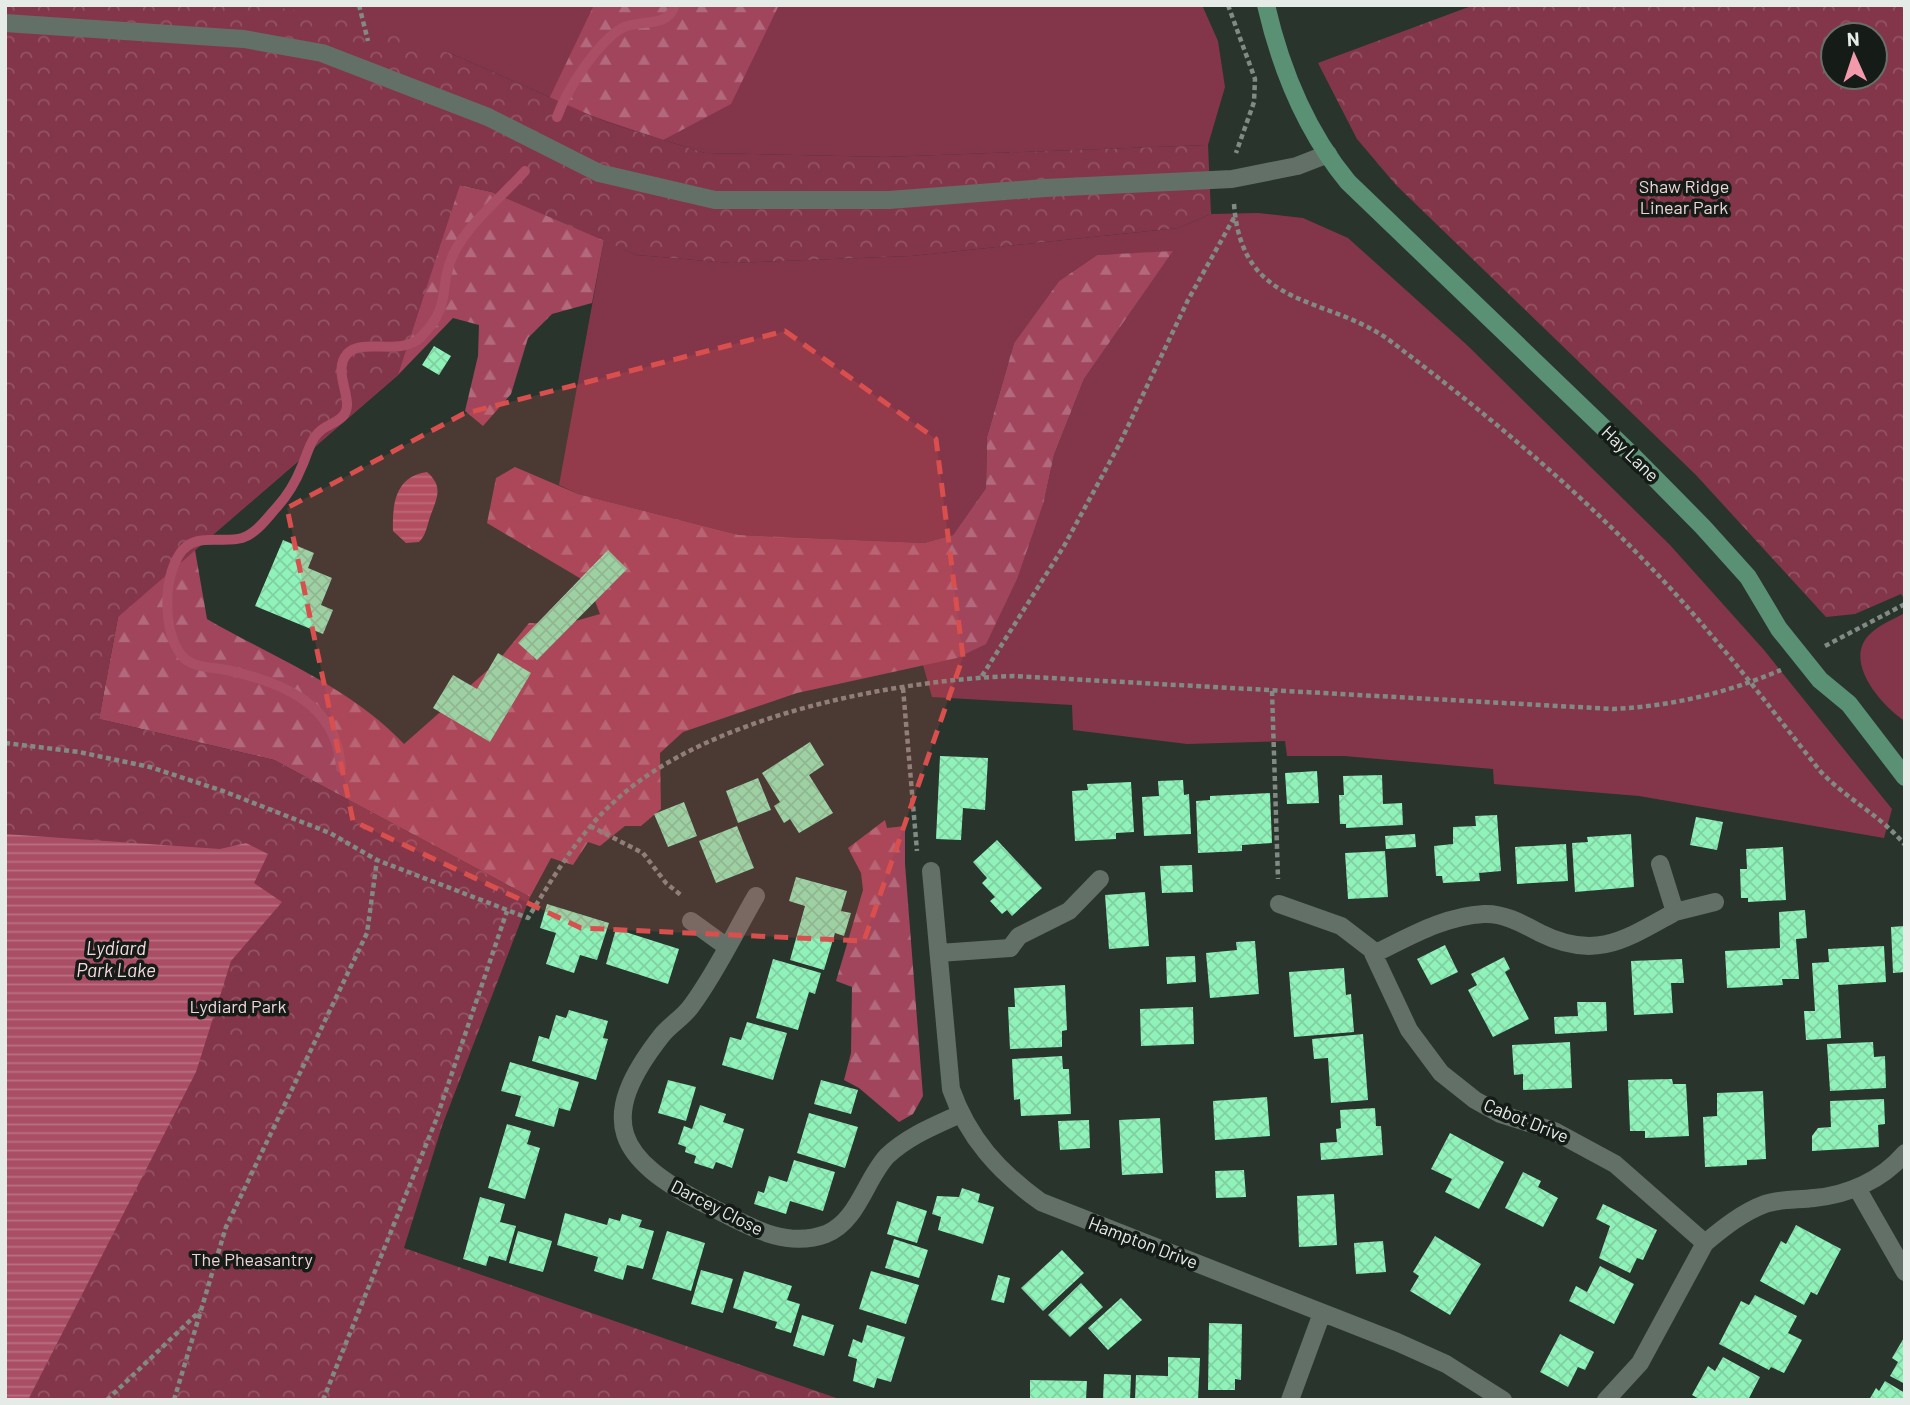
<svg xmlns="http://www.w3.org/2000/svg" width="1910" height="1405" font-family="Barlow,sans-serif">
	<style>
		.green { fill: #83364a }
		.forest { fill: url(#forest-firs) }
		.park { fill: url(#park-crowns); fill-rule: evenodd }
		.water { fill: url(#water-rules) }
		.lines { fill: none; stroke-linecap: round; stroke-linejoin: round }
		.stream { stroke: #aa4e65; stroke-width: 10 }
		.building { fill: url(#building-cross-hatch) }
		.path { stroke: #818a84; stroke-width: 4.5; stroke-dasharray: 5 3.5; stroke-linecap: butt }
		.lane { stroke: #637067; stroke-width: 18 }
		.street { stroke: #637067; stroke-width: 18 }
		.secondary { stroke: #5a9074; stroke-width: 18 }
		.marked { fill: #d94f4e; fill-opacity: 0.2; stroke: #d94f4e; stroke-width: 5; stroke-dasharray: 14 9; stroke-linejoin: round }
		.labels { text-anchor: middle; stroke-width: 7; stroke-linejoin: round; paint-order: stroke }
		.park-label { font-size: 18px; fill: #efd4d9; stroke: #151b17 }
		.street-label { font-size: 18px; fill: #e5ece7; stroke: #151b17 }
		.water-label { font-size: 19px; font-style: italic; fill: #f6dbe0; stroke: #151b17 }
	</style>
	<defs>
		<pattern id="forest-firs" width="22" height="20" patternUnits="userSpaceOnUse" patternTransform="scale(1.75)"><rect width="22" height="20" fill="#a0455c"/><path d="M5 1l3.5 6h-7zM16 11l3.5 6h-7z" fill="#b1697b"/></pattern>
		<pattern id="park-crowns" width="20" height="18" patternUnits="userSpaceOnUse" patternTransform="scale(1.75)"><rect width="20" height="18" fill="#83364a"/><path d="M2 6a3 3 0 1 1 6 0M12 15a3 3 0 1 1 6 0" fill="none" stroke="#945364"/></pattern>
		<pattern id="water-rules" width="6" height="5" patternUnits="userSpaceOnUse" patternTransform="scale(1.75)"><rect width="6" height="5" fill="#aa4e65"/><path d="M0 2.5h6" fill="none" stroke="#b97082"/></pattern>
		<pattern id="building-cross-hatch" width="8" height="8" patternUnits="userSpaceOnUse" patternTransform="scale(1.75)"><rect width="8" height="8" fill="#8ff2b9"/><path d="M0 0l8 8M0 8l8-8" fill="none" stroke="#80d0a2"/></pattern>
	</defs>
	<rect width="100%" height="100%" fill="#29342d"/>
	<!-- green -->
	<path class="green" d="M262,5H1202L1218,41L1225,87L1208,145L886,157L705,153L606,122L452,54Z
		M1258,213L1303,218L1348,238L1467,345L1670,545L1764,650L1892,809L1884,838L1639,796L1494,784L1493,769L1344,756H1287L1285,741L1187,744L1073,730L1072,705L932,697L923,665L929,649L1044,501L1054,455L1084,379L1172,252L1097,255L1059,281L1014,343L987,437L986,488L953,535L924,543L739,535L578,494L559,485L604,240L637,255L731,263L911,256L1178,228L1211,214Z
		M1905,613V721C1882,706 1844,663 1868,636C1878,625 1892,620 1905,613Z"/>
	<!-- forest -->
	<path class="forest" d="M594,5H779L731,104L663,140L548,101Z
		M460,185L492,192L604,240L592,303L552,314L528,338L511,394L483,426L465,411L478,356L479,325L453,318L398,375L195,550L207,619C274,658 349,686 404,744L498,661L529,623L565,624L600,614L588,583L487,523L496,478L515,467L578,494L739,535L924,543L953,535L986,488L987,437L1014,343L1059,281L1097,255L1173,251L1084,379L1054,455L1044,501L1017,579L986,644L957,658L797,693L683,732L660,753L661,809L641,826H625L600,846L588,842L573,865L551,858L530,897L274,760L99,719L118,617Z
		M885,820L887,828L905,826V864L923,1096L913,1114L899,1122L859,1088L844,1080L851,1053L852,987L836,981L863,890L861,873L848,848Z"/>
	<!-- park -->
	<path class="park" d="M5,5H262L342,18L452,54L606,122L705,153L886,157L1208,145L1211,214L1178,228L911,256L731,263L637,255L492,192L460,185L398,375L118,617L99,719L274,760L530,897L442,1126L404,1248L842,1400H5Z
		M1474,5H1905V600L1901,594L1855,614L1826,617L1696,475L1396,185L1357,139L1318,63ZM1833,35H1875V77H1833Z"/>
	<!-- water -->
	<path class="water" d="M427,472C444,487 437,498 430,517C427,526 426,535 419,542L406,543L393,531C392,503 396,476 427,472Z
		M5,834L220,849L246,843L268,854L254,883L282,902L231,961L196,1072L28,1400H5Z"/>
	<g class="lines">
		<!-- stream -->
		<path class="stream" d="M557,117C567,89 597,43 622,28C640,18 667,30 675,5
			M341,768C337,703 281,682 227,670C212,667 192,668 182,656C163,632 163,581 179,555C193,531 221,544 242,538C257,533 267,518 277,507C288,495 296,481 302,466C307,456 309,442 318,433C327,423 346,422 347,406C348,390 334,369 347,354C361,337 401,357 421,337C454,303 437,289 453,255C468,223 502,197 525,171"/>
	</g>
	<!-- building -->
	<path class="building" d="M434,346L451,356L439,375L422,365Z
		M283,540L314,553L308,568L332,578L321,605L333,610L323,634L255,606Z
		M608,550L627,569L537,660L518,643Z
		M498,653L531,673L490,742L433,708L453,675L477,689Z
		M810,742L824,765L809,775L833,813L799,833L790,819L784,823L774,806L780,802L762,773Z
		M940,756L988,758L985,810L963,808L961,840L936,839Z
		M1317,771L1319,803L1287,804L1285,773Z
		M1382,775L1383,804L1402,803L1403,825L1346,828V824H1340L1339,795H1344L1343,776Z
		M758,778L771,810L738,823L726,791Z
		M1183,780L1184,795L1189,794L1191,834L1144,836L1142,797L1159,796L1158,781Z
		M1131,782L1134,832L1116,833V839L1075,841L1072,791L1088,790L1087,784Z
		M1270,793L1272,843L1242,845V851L1198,853L1196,801L1210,800V796Z
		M684,802L697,836L668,847L654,814Z
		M1497,815L1501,871L1479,873L1480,881L1443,883L1442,876H1436L1434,846L1453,844V827L1476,826L1475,816Z
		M1696,817L1723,822L1717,850L1690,845Z
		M737,826L754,868L716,883L699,841Z
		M1415,834L1416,847L1386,849L1385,836Z
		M1631,834L1634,887L1575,892L1572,843L1588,842L1587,837Z
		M997,840L1042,888L1012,916L1007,910L1002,914L990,901L995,897L982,883L987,878L973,862Z
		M1566,844L1568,881L1517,884L1515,847Z
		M1783,847L1786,900L1748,902V898H1741L1740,869H1747L1746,849Z
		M1385,851L1388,897L1348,899L1345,853Z
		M1192,865L1193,892L1162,893L1160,866Z
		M796,877L847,891L841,911L851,913L844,936L835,933L824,970L790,960L805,906L789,901Z
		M1145,892L1149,946L1109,949L1105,895Z
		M547,904L609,923L597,960L580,955L574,973L546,964L556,933L540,928Z
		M1805,910L1807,938L1796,939L1799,979H1782L1783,985L1727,988L1725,951L1780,948L1779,912Z
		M1905,926V972L1893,973L1891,927Z
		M616,929L679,949L668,984L606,964Z
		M1255,941L1259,994L1210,998L1206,953L1237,950L1236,942Z
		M1445,945L1458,972L1431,985L1417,959Z
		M1884,946L1886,982L1838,985L1841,1038L1806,1040L1804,1011H1815L1812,963L1829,962L1828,949Z
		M1195,956L1196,982L1167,984L1166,957Z
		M1504,957L1510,969L1505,972L1529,1019L1493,1037L1468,990L1477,985L1471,974Z
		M773,959L821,973L815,994L809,992L798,1030L756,1018Z
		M1682,959L1684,983H1671L1673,1013L1634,1015L1631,961Z
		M1344,968L1346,995L1351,994L1354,1032L1294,1037L1289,972Z
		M1065,985L1067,1030L1062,1031V1047L1010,1049L1008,1007H1015L1014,988Z
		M1577,1002H1606L1607,1031L1555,1034L1554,1017L1578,1016Z
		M1193,1007L1194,1044L1141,1046L1140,1009Z
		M569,1010L608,1021L603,1038L608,1039L596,1080L532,1061L539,1036L549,1039L556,1015L566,1018Z
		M747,1022L787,1033L773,1080L722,1065L730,1037L741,1040Z
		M1363,1034L1368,1100L1331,1103L1328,1058L1314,1059L1312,1039Z
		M1570,1042L1572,1088L1523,1090V1074L1514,1075L1512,1045Z
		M1873,1042L1874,1057L1885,1056L1886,1088L1830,1091L1827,1044Z
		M1062,1056L1063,1069H1069L1071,1114L1021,1116L1020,1099L1014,1100L1012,1059Z
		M510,1062L579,1082L570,1111L559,1108L554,1127L515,1116L521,1096L501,1091Z
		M1672,1079L1673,1084H1686L1689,1136L1645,1138V1131H1630L1628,1080Z
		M668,1080L696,1087L686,1121L658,1113Z
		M821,1080L858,1090L851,1114L814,1104Z
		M1763,1091L1766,1159L1747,1160V1165L1705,1167L1703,1117L1717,1116V1093Z
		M1267,1097L1270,1136L1215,1140L1213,1101Z
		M1884,1099L1885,1124L1878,1125L1879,1147L1812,1151V1136L1818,1128L1831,1127L1830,1101Z
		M700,1105L726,1114L723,1122L744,1129L732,1168L716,1162L713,1169L694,1163L696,1156L685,1152L686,1147L678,1144L684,1126L692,1129Z
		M1375,1108L1376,1126H1381L1383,1155L1321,1160L1320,1143L1337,1142L1336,1129L1341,1128L1340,1110Z
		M809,1113L858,1127L845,1168L797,1153Z
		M1160,1118L1163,1173L1122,1175L1119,1120Z
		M1089,1120L1090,1148L1060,1150L1058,1121Z
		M507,1124L531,1131L527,1144L540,1148L525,1199L488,1188Z
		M1450,1133L1504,1162L1479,1209L1445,1192L1452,1179L1431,1169Z
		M794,1160L835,1172L823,1211L790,1201L786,1214L754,1204L758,1191L764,1193L769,1176L787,1182Z
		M1244,1170L1246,1197L1216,1198L1215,1171Z
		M1523,1172L1541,1181L1538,1187L1558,1198L1543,1227L1505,1208Z
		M962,1188L980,1194L978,1202L994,1207L983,1244L938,1230L941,1217L932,1214L937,1196L959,1197Z
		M1334,1194L1337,1245L1299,1247L1297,1196Z
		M480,1197L505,1204L500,1222L516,1226L506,1261L489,1256L486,1266L463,1259Z
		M897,1201L927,1211L917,1243L887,1234Z
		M1603,1204L1657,1230L1643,1260L1637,1258L1630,1273L1599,1258L1610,1226L1596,1219Z
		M565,1213L607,1225L609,1218L620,1221L622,1214L642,1220L639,1227L654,1231L643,1269L627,1265L623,1280L594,1271L598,1257L557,1245Z
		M1796,1225L1841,1249L1817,1295L1811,1292L1804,1305L1760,1281L1781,1241L1786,1244Z
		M518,1231L552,1241L543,1272L509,1263Z
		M667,1231L705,1243L691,1291L652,1279Z
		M1435,1236L1481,1264L1450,1315L1410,1291L1419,1276L1413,1272Z
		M894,1239L928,1250L919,1278L885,1268Z
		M1383,1241L1386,1272L1356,1274L1354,1243Z
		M1062,1250L1084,1273L1043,1311L1021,1288Z
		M1600,1266L1634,1284L1614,1324L1569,1301L1576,1286L1587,1292Z
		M701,1270L733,1279L723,1313L691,1304Z
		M744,1271L792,1286L787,1300L800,1304L791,1333L775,1328L777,1322L733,1308Z
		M871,1271L919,1285L906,1324L859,1309Z
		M998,1275L1010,1278L1004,1303L991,1300Z
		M1081,1283L1103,1307L1070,1337L1048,1315Z
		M1755,1295L1797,1316L1788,1333L1802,1340L1784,1373L1771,1367L1769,1370L1719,1344L1741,1301L1749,1305Z
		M1121,1298L1142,1320L1108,1350L1088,1328Z
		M802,1315L834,1325L824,1356L793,1346Z
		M1209,1323L1242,1324L1241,1380L1235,1379V1390H1208Z
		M867,1325L905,1337L891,1382L877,1378L874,1388L853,1381L857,1359L848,1356L853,1339L862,1343Z
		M1560,1334L1594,1352L1585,1370L1578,1367L1568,1387L1540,1372Z
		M1905,1336V1384L1890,1376L1898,1362L1892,1358Z
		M1168,1357L1200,1358L1198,1400H1135L1136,1375L1168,1376Z
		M1723,1357L1760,1377L1748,1400H1701L1692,1395L1708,1366L1715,1371Z
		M1104,1374L1131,1375L1130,1400H1103Z
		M1030,1380L1087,1381L1086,1400H1030Z
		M1885,1381L1905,1393V1400H1869L1876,1388L1879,1391Z"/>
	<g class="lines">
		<!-- path -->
		<path class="path" d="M359,5L368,41
			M1228,5L1255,79L1254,102L1236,153
			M1234,204C1242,313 1328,293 1393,343C1508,430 1619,524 1712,636C1750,680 1785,727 1821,772C1848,800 1880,815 1905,845
			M1825,646L1905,604
			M982,676L1064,546L1119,445L1188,300L1235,216
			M903,688L917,851
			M1272,691L1278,879
			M5,743L79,752L150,767L223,791L330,833L377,860L528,918C554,876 579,833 616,800C708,716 893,680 1014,676L1613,709C1672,706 1727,693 1781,670
			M590,826L643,853L666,883L682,896
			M107,1400L200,1311
			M174,1400L226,1227L367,933L377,860
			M323,1400L436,1120L507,911"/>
		<!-- lane -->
		<path class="lane" d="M5,23L244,39L322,53L488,117L599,173L715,200H889L1045,188L1232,179L1297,166L1328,154
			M1010,948L1019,936L1069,911L1100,879"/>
		<!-- street -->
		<path class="street" d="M931,871L951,1089C968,1138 999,1172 1041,1202L1397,1342L1446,1364L1503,1400
			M756,896C735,932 717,971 692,1005C684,1017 671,1024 662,1035C595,1120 616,1159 707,1205C744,1223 783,1250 826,1234C858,1221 865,1180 887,1156C908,1136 934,1126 960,1114
			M1279,904L1341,926L1371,949L1409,1030L1441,1073L1475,1100L1500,1114L1554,1131L1615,1164L1705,1243L1640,1363L1606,1400
			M1675,912L1715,902
			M691,921L727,947
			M939,953L1010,948
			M1374,954C1409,937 1444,916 1484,914C1504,913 1523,924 1540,933C1596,961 1626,939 1675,912L1660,864
			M1857,1188L1905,1272
			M1705,1243C1723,1228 1743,1212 1765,1204C1779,1199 1798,1200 1814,1198C1848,1195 1882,1180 1905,1153
			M1290,1400L1322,1313"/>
		<!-- secondary -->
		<path class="secondary" d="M1266,5C1281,70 1306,131 1348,182L1632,455L1703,527L1748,577L1779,629L1820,680L1849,704L1905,777"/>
	</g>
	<!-- marked area -->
	<path class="marked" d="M785,331L936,439L963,657L864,941L581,928L353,821L287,508L463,414Z"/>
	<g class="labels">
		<!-- park labels -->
		<g class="park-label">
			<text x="1684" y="193">Shaw Ridge<tspan x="1684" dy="21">Linear Park</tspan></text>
			<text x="238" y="1013">Lydiard Park</text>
			<text x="252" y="1266">The Pheasantry</text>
		</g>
		<!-- street labels -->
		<g class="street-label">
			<text transform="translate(1630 454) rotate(44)" y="6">Hay Lane</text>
			<text transform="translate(1526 1121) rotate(22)" y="6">Cabot Drive</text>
			<text transform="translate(717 1208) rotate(27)" y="6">Darcey Close</text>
			<text transform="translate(1143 1243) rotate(21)" y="6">Hampton Drive</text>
		</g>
		<!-- water labels -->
		<g class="water-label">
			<text x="116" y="955">Lydiard<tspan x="116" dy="22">Park Lake</tspan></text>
		</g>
	</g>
	<!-- border -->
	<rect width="1910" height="1405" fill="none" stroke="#e5ece7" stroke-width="14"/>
	<!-- north arrow -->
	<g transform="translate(1854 56) rotate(357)"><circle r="33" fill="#151b17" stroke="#686f6a" stroke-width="2"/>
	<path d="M0-5L12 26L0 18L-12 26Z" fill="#f29aac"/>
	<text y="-10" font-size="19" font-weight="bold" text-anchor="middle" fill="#e5ece7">N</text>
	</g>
</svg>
